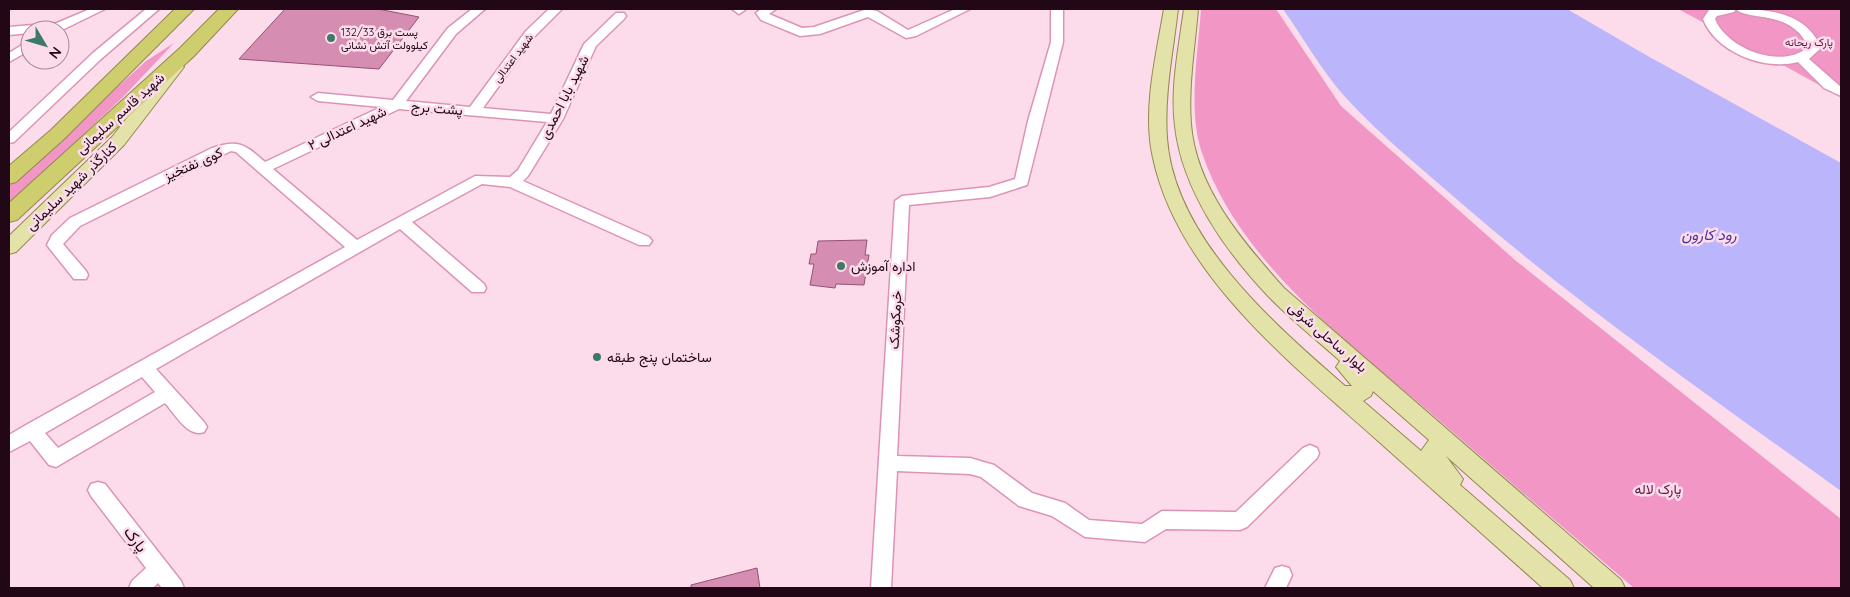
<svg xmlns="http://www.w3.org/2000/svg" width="1850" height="597" font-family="Quicksand,Vazirmatn,sans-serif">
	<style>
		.green { fill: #f296c5 }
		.water { fill: #bbb5fc }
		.building { fill: #d68db2; stroke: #955175 }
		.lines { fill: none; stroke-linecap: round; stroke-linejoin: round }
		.minor-casing { stroke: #dd93b8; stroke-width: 3 }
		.major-casing { stroke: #928950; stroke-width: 2 }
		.highway-casing { stroke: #928950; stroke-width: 2 }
		.minor { fill: #fff; fill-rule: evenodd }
		.major { fill: #e2e2a9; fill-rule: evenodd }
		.highway { fill: #cfce6f; fill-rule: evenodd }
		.poi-dot { fill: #3d7964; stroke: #fcdceb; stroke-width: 2 }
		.labels { text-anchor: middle; stroke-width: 5; stroke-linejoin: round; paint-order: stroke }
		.far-poi-label { font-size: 11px; fill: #220817; stroke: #fcdceb; text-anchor: start }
		.far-park-label { font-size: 11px; fill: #641344; stroke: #fcdceb }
		.far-street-label { font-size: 11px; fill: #220817; stroke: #fcdceb }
		.street-label { font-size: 14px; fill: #220817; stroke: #fcdceb }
		.poi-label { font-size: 14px; fill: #220817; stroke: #fcdceb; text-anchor: start }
		.park-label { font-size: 14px; fill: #641344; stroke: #fcdceb }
		.water-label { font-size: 15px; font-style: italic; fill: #4a3296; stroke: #fcdceb }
		.near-street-label { font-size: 16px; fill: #220817; stroke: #fcdceb }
	</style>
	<rect width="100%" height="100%" fill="#fcdceb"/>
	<!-- green -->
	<path class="green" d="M1201,9H1276L1341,106L1515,260L1841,519V588H1634C1567,531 1500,473 1433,415C1348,342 1237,261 1201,150C1188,108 1198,52 1201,9Z
		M1678,9H1841V97L1772,59L1721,42L1710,26Z
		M174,43L124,96L9,205V186L146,61Z"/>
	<!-- water -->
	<path class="water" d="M1283,9H1567L1646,55L1841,163V491C1712,398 1581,307 1461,203C1422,169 1381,136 1346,98C1322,71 1304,39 1283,9Z"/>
	<!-- building -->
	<path class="building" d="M285,9H378L419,17L379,69L239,59Z
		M867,240L865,255H869L864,285L836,284L835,288L810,285L814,264H809L811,254H816L818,241Z
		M757,568L760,588H691V585Z"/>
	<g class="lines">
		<!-- minor casing -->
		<g class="minor-casing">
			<path id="minor" d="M90,9H105L60,31L30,30V33L9,35V27L57,23Z
				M146,9H159L101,59L14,142L9,143V132L93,53Z
				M472,9H485L456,34L406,101L470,107L526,31L549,9H562L534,37L483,108L551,114L584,44L616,13H624L626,16L624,19L596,46L563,119L528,176L523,181L649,237L652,241L649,245H639L510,187L482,184L412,222L484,284L486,288L484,292H472L400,229L156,369L204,422L207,427L204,432C188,438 175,414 165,403L56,467L49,465L30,441L9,452V435L26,425L345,247L236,152L231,151L80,226L63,244L86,271L88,275L86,279H74L50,249L47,245L52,235L70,218L212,148C240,139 244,144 265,162L381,107L318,101L311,97L318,93L393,100L448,28ZM399,109L547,122L518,170L510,177L475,176L357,240L273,169ZM142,377L155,392L58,448L45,433Z
				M732,9H744L745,10L739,14Z
				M761,9H776L769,14L802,28L814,27L867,9L877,11L908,30L955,9H970L916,36L906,38L868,17L820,34L800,36L761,20L756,13Z
				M1051,9H1063V42L1027,185L990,197L909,205L897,456L970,458L987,463L994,465L1032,493L1065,503L1089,520L1142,524L1162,511L1236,512L1303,448L1310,445L1317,448L1319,453L1317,458L1247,527L1240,530L1166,529L1145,542L1085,537L1052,516L1019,506L981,477L970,474L897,471L891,588H871L895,201L902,196L989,187L1015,179L1028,121L1051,42Z
				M1716,9H1736L1734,12L1717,16L1715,19C1727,49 1782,70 1808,47C1793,9 1745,21 1736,9C1770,9 1807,13 1821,48L1809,59L1841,87V96L1824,88L1798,62C1764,71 1716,52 1703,19L1709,10Z
				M30,40V50L9,62V53Z
				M98,482L105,484L181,581L184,588H162L158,583L153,588H129L132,581L146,568L91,496L88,490L91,484Z
				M1282,566L1289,568L1292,575L1286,588H1265L1275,568Z"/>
		</g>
		<!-- major casing -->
		<g class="major-casing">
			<path id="major" d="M1164,9H1178C1173,52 1164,95 1167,138C1174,238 1275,325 1345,386H1352L1336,367L1340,361C1317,340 1291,320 1269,297C1226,252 1182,190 1175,126C1170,88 1179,46 1184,9H1198C1195,47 1188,86 1191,124C1196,188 1243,242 1284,288L1621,580L1625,588H1594L1446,456L1463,479L1460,485L1570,580L1574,588H1543C1488,539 1432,489 1377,440C1292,364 1178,275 1153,158C1142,111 1156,56 1164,9ZM1373,391L1429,440L1421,451L1363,401L1371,396Z
				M176,62L184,67L124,145L16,252L9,254V236L112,137L170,64Z"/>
		</g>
		<!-- highway casing -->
		<g class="highway-casing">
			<path id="highway" d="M175,9H194L65,138L16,182L9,184V166L51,130Z
				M219,9H238L194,56L17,220L9,222V203L180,48Z"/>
		</g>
		<!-- minor -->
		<use href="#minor" class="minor"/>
		<!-- major -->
		<use href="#major" class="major"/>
		<!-- highway -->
		<use href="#highway" class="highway"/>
	</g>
	<!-- markers -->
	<g class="poi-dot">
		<circle cx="331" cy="38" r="5"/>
		<circle cx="841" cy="266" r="5"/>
		<circle cx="597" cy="357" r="5"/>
	</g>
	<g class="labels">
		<!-- far-poi labels -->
		<g class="far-poi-label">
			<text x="341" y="36">پست برق 132/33<tspan x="341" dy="13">کیلوولت آتش نشانی</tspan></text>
		</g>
		<!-- far-park labels -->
		<g class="far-park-label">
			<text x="1809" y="46">پارک ریحانه</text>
		</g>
		<!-- far-street labels -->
		<g class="far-street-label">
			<text transform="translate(513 58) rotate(-53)" y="4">شهید اعتدالی</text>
		</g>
		<!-- street labels -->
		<g class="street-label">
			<text transform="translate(564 97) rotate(-63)" y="5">شهید بابا احمدی</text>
			<text transform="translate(437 108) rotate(5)" y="5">پشت برج</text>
			<text transform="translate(120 113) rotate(-42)" y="5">شهید قاسم سلیمانی</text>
			<text transform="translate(347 128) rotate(-25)" y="5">شهید اعتدالی ۲</text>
			<text transform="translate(193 164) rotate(-24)" y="5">کوی نفتخیز</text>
			<text transform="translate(71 186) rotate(-44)" y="5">کنارگذر شهید سلیمانی</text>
			<text transform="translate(895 320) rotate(-87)" y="5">خرمکوشک</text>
			<text transform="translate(1328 337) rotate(41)" y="5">بلوار ساحلی شرقی</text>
		</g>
		<!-- poi labels -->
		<g class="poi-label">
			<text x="851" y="271">اداره آموزش</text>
			<text x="607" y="362">ساختمان پنج طبقه</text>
		</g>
		<!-- park labels -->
		<g class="park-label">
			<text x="1658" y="494">پارک لاله</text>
		</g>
		<!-- water labels -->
		<g class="water-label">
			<text x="1709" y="240">رود کارون</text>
		</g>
		<!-- near-street labels -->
		<g class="near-street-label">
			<text transform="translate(136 539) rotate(53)" y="6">پارک</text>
		</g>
	</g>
	<!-- border -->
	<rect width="1850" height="597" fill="none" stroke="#220817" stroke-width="20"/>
	<!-- north arrow -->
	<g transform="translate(45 45) rotate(128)"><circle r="24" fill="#fcdceb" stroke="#a58796"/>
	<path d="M0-4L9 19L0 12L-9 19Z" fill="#3d7964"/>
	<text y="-8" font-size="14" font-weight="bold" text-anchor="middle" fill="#220817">N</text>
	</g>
</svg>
